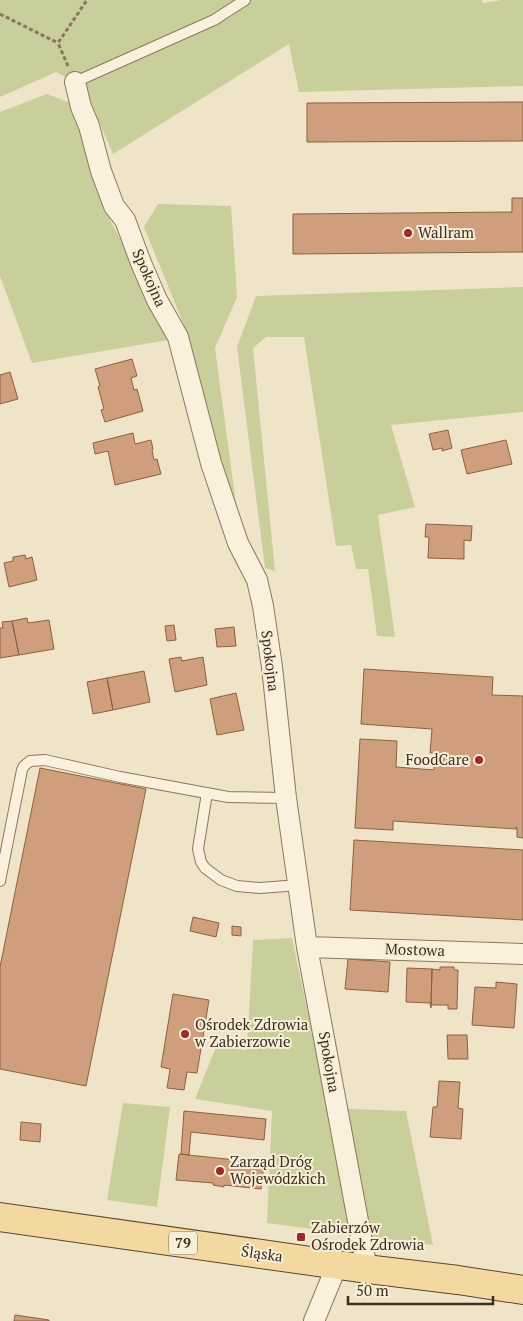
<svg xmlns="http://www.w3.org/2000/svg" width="523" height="1321" font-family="'PT Serif',serif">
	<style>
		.green { fill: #c9cf9b }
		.building { fill: #cf9f7d; stroke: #8d5f41 }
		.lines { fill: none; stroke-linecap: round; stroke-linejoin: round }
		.lane-casing { stroke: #8d765c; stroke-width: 12 }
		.street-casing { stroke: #8d765c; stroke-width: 22 }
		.primary-casing { stroke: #5b4430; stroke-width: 30 }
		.path { stroke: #8d765c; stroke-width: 3; stroke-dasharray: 4 2.5; stroke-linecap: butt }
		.lane { stroke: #faf1dc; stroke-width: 10 }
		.street { stroke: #faf1dc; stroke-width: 20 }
		.primary { stroke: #f3d9a0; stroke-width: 28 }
		.poi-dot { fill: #9e2a2b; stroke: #f7eed8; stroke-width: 2 }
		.labels { text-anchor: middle; stroke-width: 4; stroke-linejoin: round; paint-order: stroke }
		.shield { fill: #f7eed8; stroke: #756857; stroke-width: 1 }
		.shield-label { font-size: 14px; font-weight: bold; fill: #3d2e20 }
		.poi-label { font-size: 15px; fill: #3d2e20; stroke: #f7eed8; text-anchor: start }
		.street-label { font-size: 15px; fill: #3d2e20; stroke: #f7eed8 }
	</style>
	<rect width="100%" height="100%" fill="#f0e4c8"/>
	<!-- green -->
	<path class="green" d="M0,0H482L483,3L501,0H523V86L299,92L289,44L113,154L84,87L56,72L0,97Z
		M47,94L68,102L82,125L111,222L174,339L32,363L0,276V112Z
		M158,204L231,206L237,297L215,348L241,541L184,325L144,227Z
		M523,287V412L391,425L415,507L378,515L395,637L377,636L368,569H356L351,545L336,546L304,337H266L253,348L275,571L265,568L237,347L256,296Z
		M292,938L328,1108L406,1111L433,1245L267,1223L272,1111L195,1099L216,1047L247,1050L253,940Z
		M123,1103L170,1107L157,1207L107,1200Z"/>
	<!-- building -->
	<path class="building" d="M523,102V141L307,142V103Z
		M512,198H523V252L293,254V214L512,212Z
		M132,359L137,376L131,378L134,390L137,389L143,411L105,422L101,410L104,409L98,387L100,386L95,369Z
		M10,372L18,399L0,404V375Z
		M448,430L452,448L442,451V448L433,450L429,434Z
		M133,433L135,444L151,440L153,449L152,450L154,460L157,459L161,474L115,485L108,451L95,454L93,443Z
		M506,440L512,464L467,474L461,450Z
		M426,524L472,526L471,541L464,540V559L428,558L429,537H425Z
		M25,555L26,559L32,557L37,580L9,587L4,563L13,561V557Z
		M27,618L28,623L49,620L54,649L19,655L12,621Z
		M12,621L19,655L0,658V628H3L2,622Z
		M174,625L176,640L167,641L165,626Z
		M234,627L236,646L217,647L215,629Z
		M181,657L182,661L203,657L207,685L175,692L169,659Z
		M364,669L493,677L492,695L523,696V838L517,837V828L516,827V829L393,821V830L355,828L360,739L397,741L396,767L434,770V753H430L432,729L361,724Z
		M144,671L150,702L113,710L107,678Z
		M107,678L113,710L93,714L87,682Z
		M236,693L244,730L217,735L210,699Z
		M40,768L146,789L86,1086L0,1069V967Z
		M354,840L523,850V920L350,910Z
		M193,917L219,923L216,937L190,931Z
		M232,926L241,927V936L232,935Z
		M348,959L390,962L388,992L345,989Z
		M440,967H454V970H458L457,1009H448V1005H431L432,969L440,970Z
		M407,968L432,969L431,1008L430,1003L406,1002Z
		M496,982L517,984L514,1028L472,1025L475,987L496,988Z
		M173,994L209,1000L197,1073L187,1072L184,1090L167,1088L170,1069L161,1067Z
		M447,1035H467L468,1059H448Z
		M439,1081L460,1082L458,1108L463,1109L461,1139L430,1137L433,1107H437Z
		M184,1111L266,1119L264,1140L191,1132L189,1155L181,1154Z
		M21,1122L41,1124L40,1142L20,1140Z
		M179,1154L264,1163L261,1189L224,1185V1187L213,1185V1183L176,1180Z
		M15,1315L49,1320V1321H14Z"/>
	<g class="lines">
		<!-- lane casing -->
		<g class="lane-casing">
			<path id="lane" d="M75,82L214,20L245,0
				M207,793L198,849L201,862L205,868L221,880L237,886L260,888L299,885
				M0,881L22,770L24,766L30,761L45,760L120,777L228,797L286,798"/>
		</g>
		<!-- street casing -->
		<g class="street-casing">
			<path id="street" d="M75,82L81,107L89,126L101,171L114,206L125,220L141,263L157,300L178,337L211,463L238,543L257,580L263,606L272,667L286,798L307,947L367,1269
				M307,947L523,954
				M314,1321L337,1265"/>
		</g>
		<!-- primary casing -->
		<g class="primary-casing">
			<path id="primary" d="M0,1217L367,1269L458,1280L523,1290"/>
		</g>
		<!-- path -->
		<path class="path" d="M0,14L58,43
			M68,66L58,43L87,0"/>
		<!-- lane -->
		<use href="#lane" class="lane"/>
		<!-- street -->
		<use href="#street" class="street"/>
		<!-- primary -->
		<use href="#primary" class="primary"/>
	</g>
	<!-- markers -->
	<g class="poi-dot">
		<circle cx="408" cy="233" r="5"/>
		<circle cx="479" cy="760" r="5"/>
		<circle cx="185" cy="1034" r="5"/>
		<circle cx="220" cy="1171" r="5"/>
		<rect x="296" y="1232" width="10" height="10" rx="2.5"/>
	</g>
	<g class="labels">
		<!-- shield labels -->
		<rect class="shield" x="169" y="1231.5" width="28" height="23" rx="4"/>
		<g class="shield-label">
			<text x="183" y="1248">79</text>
		</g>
		<!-- poi labels -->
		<g class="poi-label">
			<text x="418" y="238">Wallram</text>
			<text x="469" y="765" text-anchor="end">FoodCare</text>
			<text x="195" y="1030">Ośrodek Zdrowia<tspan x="195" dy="17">w Zabierzowie</tspan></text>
			<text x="230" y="1167">Zarząd Dróg<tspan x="230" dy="17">Wojewódzkich</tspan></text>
			<text x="311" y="1233">Zabierzów<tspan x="311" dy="17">Ośrodek Zdrowia</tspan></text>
		</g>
		<!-- street labels -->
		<g class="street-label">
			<text transform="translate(149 278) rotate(66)" y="5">Spokojna</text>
			<text transform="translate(270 661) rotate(83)" y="5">Spokojna</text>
			<text transform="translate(415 950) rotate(2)" y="5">Mostowa</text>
			<text transform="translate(329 1062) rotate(80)" y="5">Spokojna</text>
			<text transform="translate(262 1254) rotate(8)" y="5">Śląska</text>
		</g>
	</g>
	<!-- scale -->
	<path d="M348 1296v8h145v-8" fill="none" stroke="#3d2e20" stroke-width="2.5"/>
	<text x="356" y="1296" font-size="15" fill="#3d2e20" stroke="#f7eed8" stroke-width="4" paint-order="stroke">50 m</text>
</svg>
